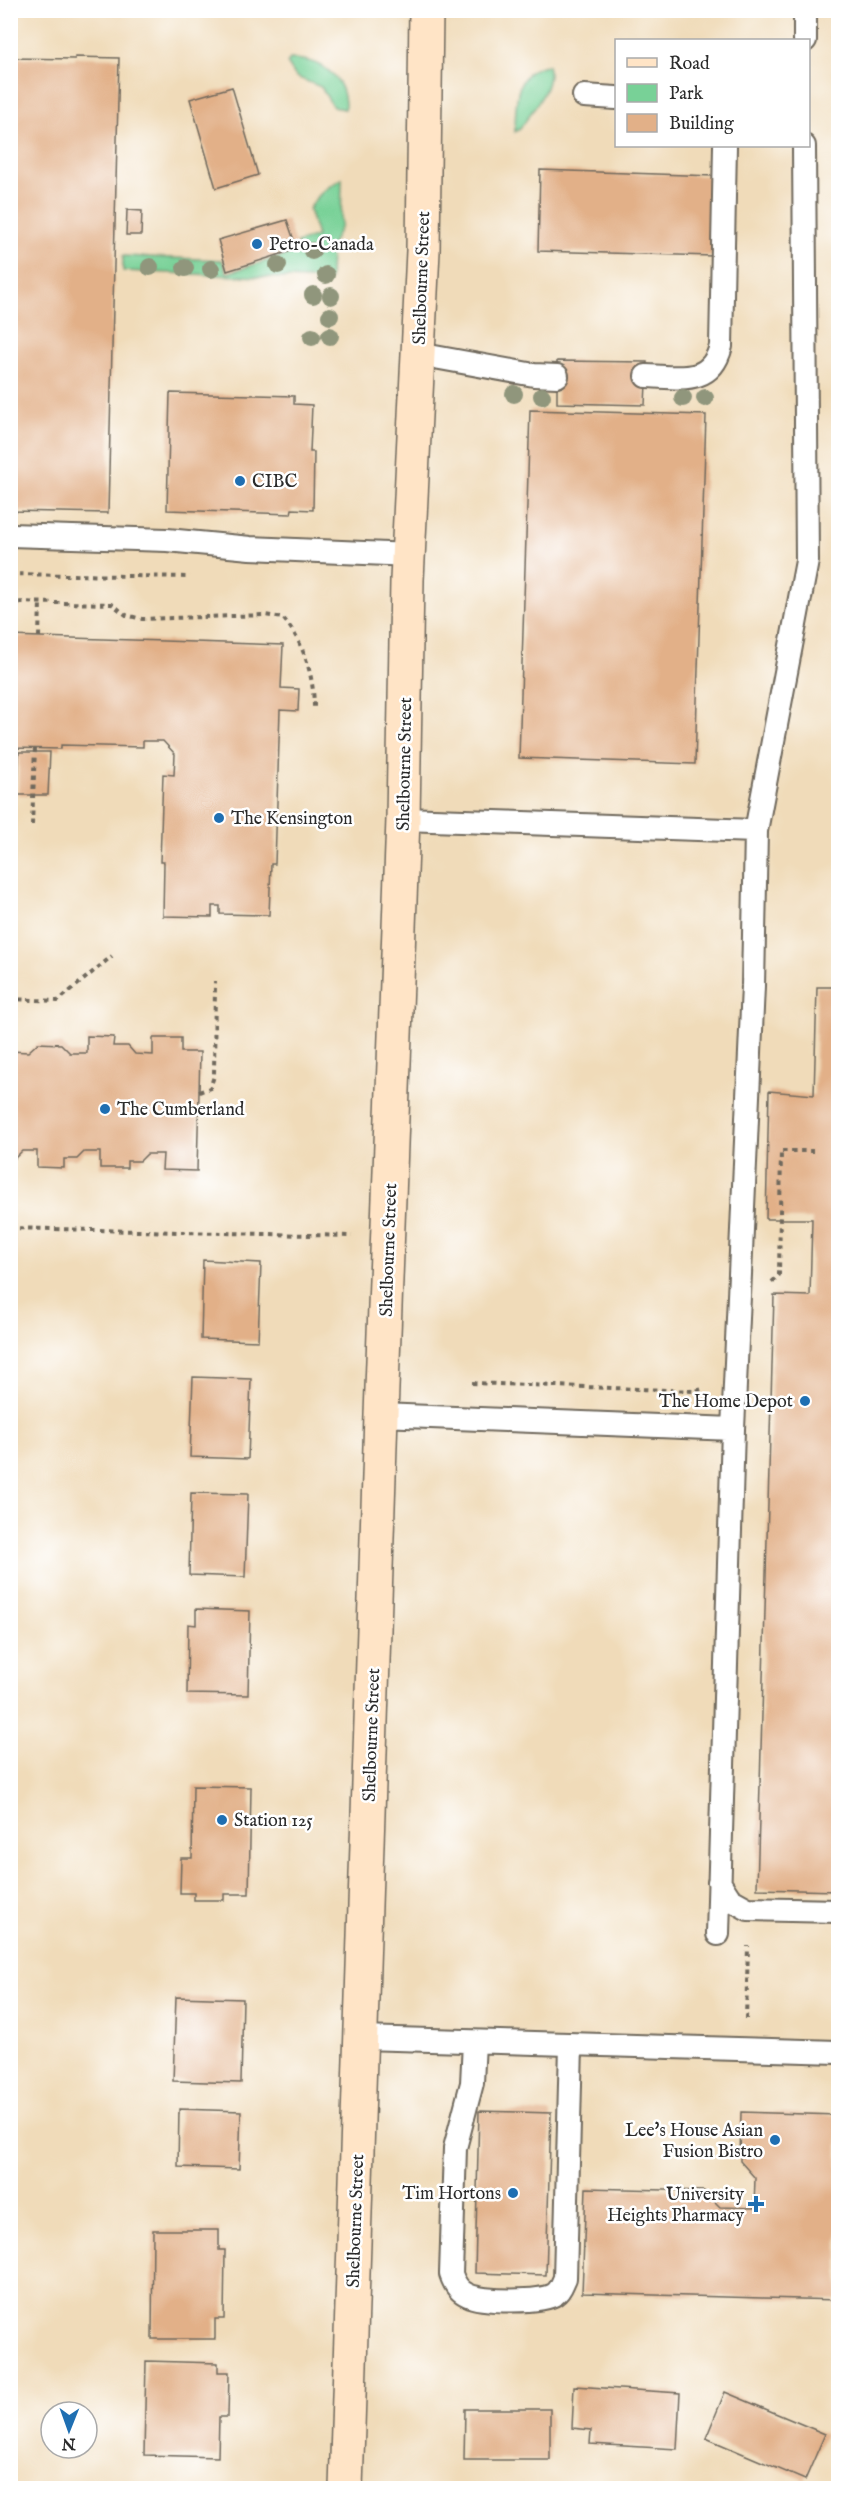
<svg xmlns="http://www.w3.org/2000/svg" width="849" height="2499" font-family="'IM FELL English',serif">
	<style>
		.green { fill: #78d197; stroke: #527e61; stroke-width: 1.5 }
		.building { fill: #e2b088 }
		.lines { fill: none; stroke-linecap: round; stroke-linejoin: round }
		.service-casing { stroke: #70695d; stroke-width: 26 }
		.secondary-casing { stroke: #70695d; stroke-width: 36 }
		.path { stroke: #70695d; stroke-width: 4; stroke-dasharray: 4.5 4.5; stroke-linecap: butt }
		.service { stroke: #fff; stroke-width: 22 }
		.secondary { stroke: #ffe4c6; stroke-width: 33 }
		.tree { fill: #90967c }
		.poi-dot { fill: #1f6fb2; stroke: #fff; stroke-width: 2 }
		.labels { text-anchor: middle; stroke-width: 5; stroke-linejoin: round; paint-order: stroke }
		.poi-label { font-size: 18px; fill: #2b2b2b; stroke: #fff; text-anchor: start }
		.street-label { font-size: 18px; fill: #2b2b2b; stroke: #fff }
	</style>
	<rect width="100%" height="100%" fill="#fff"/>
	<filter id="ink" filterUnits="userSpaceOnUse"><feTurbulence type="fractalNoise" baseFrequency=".0167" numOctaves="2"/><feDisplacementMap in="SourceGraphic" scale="12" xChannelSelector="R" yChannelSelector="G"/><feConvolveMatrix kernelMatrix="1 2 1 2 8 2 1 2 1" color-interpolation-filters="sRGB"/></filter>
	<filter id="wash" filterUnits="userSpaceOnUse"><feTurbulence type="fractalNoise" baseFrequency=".008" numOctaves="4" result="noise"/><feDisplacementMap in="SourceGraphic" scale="24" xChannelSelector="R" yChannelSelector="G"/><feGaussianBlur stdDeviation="1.35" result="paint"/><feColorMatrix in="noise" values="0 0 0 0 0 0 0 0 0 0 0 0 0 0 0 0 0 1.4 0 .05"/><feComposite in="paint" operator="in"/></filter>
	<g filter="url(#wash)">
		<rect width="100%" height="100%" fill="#f0dbb9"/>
		<!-- green -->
		<path class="green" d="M290,59C321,59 346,76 345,109L333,107L321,87L296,77L287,63Z
			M548,65C554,88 532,110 520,129L515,132C516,105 513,69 548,65Z
			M342,179L341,226L331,246L330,280L123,271V256L222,260L227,273L299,251L297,243L317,236L309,209C318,194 327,187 342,179Z"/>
		<g id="blocks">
			<!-- building -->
			<path class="building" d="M75,57L119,58L108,513L10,511V58L75,59Z
				M232,87L258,175L216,188L190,99Z
				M540,170L714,176L713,256L538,251Z
				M127,210L142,211L141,235H126Z
				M287,220L297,249L227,271L218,240Z
				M557,361L647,362L645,405L557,403Z
				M170,393L294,396V404L312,405L310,452H314L313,510L292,509L291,514L167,510Z
				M530,410L706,415L695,764L519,758Z
				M10,636L283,645L281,688L299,689L298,711L280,710L275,864H271L269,915L220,914V906H212V917L163,916L164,862H160L163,774L174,775L175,754L163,741H143V747L61,745V749L10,748Z
				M19,752H50L48,795H18Z
				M817,987H838V1891L757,1889L774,1295L810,1296L812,1219H766L769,1091L814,1095Z
				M87,1036L114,1037L113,1046H128L135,1054L153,1055V1038H181V1052H200L197,1171L162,1170L163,1154H147L140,1161H127V1168H100V1152H84L77,1159H64V1168L37,1167V1151H22L15,1158H10V1051L28,1052L38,1043L61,1044L70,1053H87Z
				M203,1260L261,1263L258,1341L201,1339Z
				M193,1377L251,1379L248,1459L190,1457Z
				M191,1493L248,1494L245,1577L189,1575Z
				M196,1609L250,1611L248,1695L187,1694L188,1624L196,1625Z
				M193,1786L251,1787L249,1894H224V1900H194V1893H180L181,1858H192Z
				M176,1997L243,1999L241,2083L173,2081Z
				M179,2109L241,2111L239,2169L178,2167Z
				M479,2111L551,2113L546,2275L475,2273Z
				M741,2112L838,2115V2300L582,2293L586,2188L704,2191L720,2207L754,2208L755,2178L740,2161Z
				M153,2230H219V2250H225L224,2319H215V2339H152Z
				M146,2361L218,2363V2372H229L228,2417H219L218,2457L144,2455Z
				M574,2386L680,2393L677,2449L590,2444L591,2430L572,2428Z
				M725,2392L825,2434L805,2480L706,2438Z
				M465,2409H550V2460H464Z"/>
		</g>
	</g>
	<g filter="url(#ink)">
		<use href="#blocks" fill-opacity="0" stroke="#70695d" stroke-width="1.5"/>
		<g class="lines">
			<!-- service casing -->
			<g class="service-casing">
				<path id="service" d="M805,40V10
					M584,96L616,98
					M418,354L534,375L557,376
					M646,376C679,377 711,386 721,346L725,146
					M10,535L167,540L250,548L410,555
					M403,819L756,831
					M381,1415L733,1429L718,1934
					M733,1429L753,986L756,831L807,561L804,146
					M719,1882L730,1899L748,1909L838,1911
					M361,2038L838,2052
					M474,2042L472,2083L455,2148L451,2274C454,2283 458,2291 468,2295C481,2302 543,2303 555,2294C561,2290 562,2284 565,2278L571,2045"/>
			</g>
			<!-- secondary casing -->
			<g class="secondary-casing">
				<path id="secondary" d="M346,2488L381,1415L403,819L407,580L423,251L426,10"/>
			</g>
			<!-- path -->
			<path class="path" d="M10,574L190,577
				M10,602L112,604L126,615L142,619L265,615L283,618C304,642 314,677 314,708
				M39,637L40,602
				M32,825L35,748
				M10,999L58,1001L112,956
				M199,1092L210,1088L214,1076L215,981
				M10,1228L352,1236
				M772,1282L779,1275L781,1151H813
				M472,1383L695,1391L703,1389
				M746,2019L748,1946"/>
			<!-- service -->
			<use href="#service" class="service"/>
			<!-- secondary -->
			<use href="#secondary" class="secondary"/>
		</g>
		<!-- trees -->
		<g class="tree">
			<circle cx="312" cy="251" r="9"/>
			<circle cx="278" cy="265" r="9"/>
			<circle cx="150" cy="267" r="9"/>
			<circle cx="185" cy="268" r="9"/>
			<circle cx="211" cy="269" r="9"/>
			<circle cx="326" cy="275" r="9"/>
			<circle cx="313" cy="295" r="9"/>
			<circle cx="331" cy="296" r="9"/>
			<circle cx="330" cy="316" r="9"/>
			<circle cx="330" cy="336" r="9"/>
			<circle cx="312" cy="337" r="9"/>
			<circle cx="514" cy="394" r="9"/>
			<circle cx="542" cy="396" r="9"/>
			<circle cx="683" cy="398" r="9"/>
			<circle cx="705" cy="398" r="9"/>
		</g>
	</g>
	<!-- markers -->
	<g class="poi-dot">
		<circle cx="257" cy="244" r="6"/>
		<circle cx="240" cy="481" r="6"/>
		<circle cx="219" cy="818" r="6"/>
		<circle cx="105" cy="1109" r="6"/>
		<circle cx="805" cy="1401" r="6"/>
		<circle cx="222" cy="1820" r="6"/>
		<circle cx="775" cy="2140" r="6"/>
		<circle cx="513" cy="2193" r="6"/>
		<path d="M753 2195h6v6h6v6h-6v6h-6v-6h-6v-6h6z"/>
	</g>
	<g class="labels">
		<!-- poi labels -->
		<g class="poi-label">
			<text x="269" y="250">Petro-Canada</text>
			<text x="252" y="487">CIBC</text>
			<text x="231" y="824">The Kensington</text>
			<text x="117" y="1115">The Cumberland</text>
			<text x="793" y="1407" text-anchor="end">The Home Depot</text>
			<text x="234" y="1826">Station 125</text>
			<text x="763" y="2136" text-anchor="end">Lee's House Asian<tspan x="763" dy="21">Fusion Bistro</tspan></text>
			<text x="501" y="2199" text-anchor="end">Tim Hortons</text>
			<text x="744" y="2200" text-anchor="end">University<tspan x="744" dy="21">Heights Pharmacy</tspan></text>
		</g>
		<!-- street labels -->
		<g class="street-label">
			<text transform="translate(421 278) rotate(-88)" y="6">Shelbourne Street</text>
			<text transform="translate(404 764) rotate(-89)" y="6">Shelbourne Street</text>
			<text transform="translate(388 1250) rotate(-88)" y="6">Shelbourne Street</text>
			<text transform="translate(371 1735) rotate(-88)" y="6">Shelbourne Street</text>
			<text transform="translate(355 2221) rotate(-88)" y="6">Shelbourne Street</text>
		</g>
	</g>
	<!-- margin -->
	<rect width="849" height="2499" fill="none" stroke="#fff" stroke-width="36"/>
	<!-- legend -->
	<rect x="615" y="39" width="195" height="108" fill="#ffffff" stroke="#aaaaaa" stroke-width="1.5"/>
	<rect x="627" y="58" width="30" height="9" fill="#ffe4c6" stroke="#aaaaaa" stroke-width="1.5"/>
	<text x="669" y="69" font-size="18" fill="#2b2b2b">Road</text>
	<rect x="627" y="84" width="30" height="18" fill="#78d197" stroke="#aaaaaa" stroke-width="1.5"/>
	<text x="669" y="99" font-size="18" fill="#2b2b2b">Park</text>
	<rect x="627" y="114" width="30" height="18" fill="#e2b088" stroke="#aaaaaa" stroke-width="1.5"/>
	<text x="669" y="129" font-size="18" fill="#2b2b2b">Building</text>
	<!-- north arrow -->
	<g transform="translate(69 2430) rotate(181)"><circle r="28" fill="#ffffff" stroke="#aaaaaa" stroke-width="1.5"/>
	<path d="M0-4.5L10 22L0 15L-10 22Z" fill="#1f6fb2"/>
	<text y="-9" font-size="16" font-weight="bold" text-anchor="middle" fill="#2b2b2b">N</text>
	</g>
</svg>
